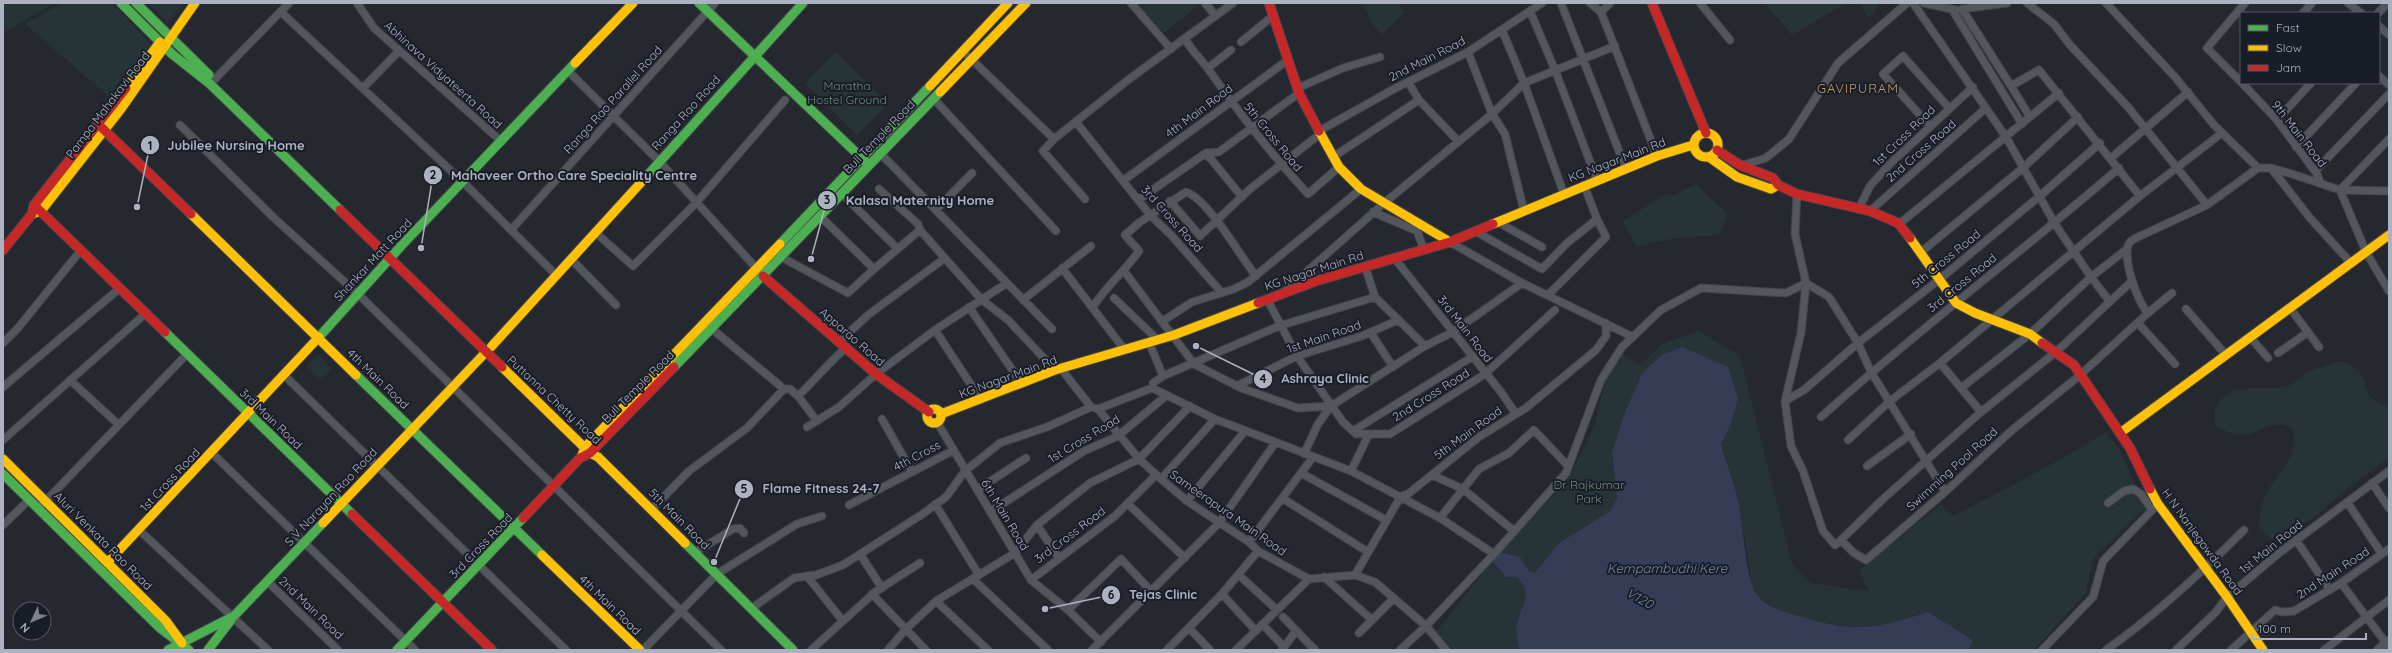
<svg xmlns="http://www.w3.org/2000/svg" width="2392" height="653" font-family="Quicksand,sans-serif">
	<style>
		.green { fill: #263337 }
		.water { fill: #343d55 }
		.lines { fill: none; stroke-linecap: round; stroke-linejoin: round }
		.street-casing { stroke: #42444a; stroke-width: 9 }
		.fast-casing { stroke: #42444a; stroke-width: 11 }
		.slow-casing { stroke: #42444a; stroke-width: 11 }
		.jam-casing { stroke: #42444a; stroke-width: 11 }
		.street { stroke: #54565e; stroke-width: 7 }
		.fast { stroke: #4caf50; stroke-width: 9 }
		.slow { stroke: #ffc107; stroke-width: 9 }
		.jam { stroke: #c62828; stroke-width: 9 }
		.labels { text-anchor: middle; stroke-width: 4; stroke-linejoin: round; paint-order: stroke }
		.street-label { font-size: 12px; fill: #adb2c1; stroke: #191d28 }
		.park-label { font-size: 12px; fill: #688e76; stroke: #191d28 }
		.neighbourhood-label { font-size: 13px; letter-spacing: 1px; fill: #c79c62; stroke: #191d28 }
		.water-label { font-size: 13px; font-style: italic; fill: #7886a7; stroke: #191d28 }
		.leader { fill: none; stroke: #adb2c1; stroke-width: 1.5 }
		.callout-dot { fill: #adb2c1; stroke: #191d28; stroke-width: 1.5 }
		.mark-label { font-size: 12px; text-anchor: middle; font-weight: bold; fill: #111 }
		.callout-label { font-size: 13px; text-anchor: middle; font-weight: bold; fill: #adb2c1; stroke: #191d28; stroke-width: 4; stroke-linejoin: round; paint-order: stroke }
	</style>
	<rect width="100%" height="100%" fill="#25282f"/>
	<!-- green -->
	<path class="green" d="M3,3H54L3,33Z
		M62,3H112L152,45L109,97L25,24Z
		M148,3H184L168,23Z
		M1136,3H1201L1164,33Z
		M1363,3H1397L1405,12L1382,35L1371,23Z
		M1764,3H1847L1792,35Z
		M1859,3H1881L1869,18Z
		M836,52L888,104L857,135L805,83Z
		M1696,184L1728,214L1719,235L1670,239L1636,247L1623,221L1665,194L1671,196Z
		M1699,331L1740,356L1793,566L1811,583L1869,591L1859,570L1941,505L1953,516L2047,467L2106,432L2121,452L2145,509L2094,557L2086,593L2034,650H1968L1973,640L1928,612C1914,616 1899,623 1885,626C1851,632 1785,620 1759,597C1756,594 1754,588 1752,584L1738,498L1721,443L1730,426L1728,367L1683,347L1663,354L1642,373L1623,417L1612,453L1617,499L1609,512L1559,543L1535,573L1529,572L1520,557L1500,552L1549,500L1573,470L1595,424L1607,374L1623,354L1640,365L1662,344Z
		M318,354L332,369L320,381L306,367Z
		M2340,361C2363,368 2362,376 2370,397L2389,408V458L2342,493L2311,520L2271,539L2259,529C2259,490 2275,486 2291,456C2294,450 2293,439 2294,432C2279,414 2260,434 2244,435C2234,436 2221,430 2215,424V410L2220,400L2235,389L2287,387L2310,371Z
		M1492,561L1506,577H1517C1535,596 1520,604 1517,624C1515,632 1518,642 1519,650H1453L1436,632Z"/>
	<!-- water -->
	<path class="water" d="M1683,347L1728,367L1738,398L1730,426L1721,444C1726,462 1733,480 1738,499C1743,521 1745,581 1758,596C1766,606 1784,612 1796,615C1853,633 1872,630 1928,612L1973,640L1968,650H1519C1518,642 1515,632 1517,624C1520,604 1535,596 1517,577H1506L1492,561L1500,552L1520,557L1529,571L1535,573L1559,543L1609,512L1617,499L1612,453L1623,417L1642,373L1663,354Z"/>
	<g class="lines">
		<!-- street casing -->
		<g class="street-casing">
			<path id="street" d="M357,3L374,28L502,142
				M1131,3L1171,49
				M1205,3L1216,16
				M1561,3L1626,169
				M1590,3L1601,12
				M1610,3L1601,12L1657,156
				M1700,3L1730,40
				M1913,3L2006,137L2055,224L2091,277L2030,334L1961,388
				M1924,3L1956,10
				M2007,3L1962,9L2011,86L2039,70L2140,196
				M2027,3L2054,24L2070,45L2128,107L2207,205
				M2106,3L2175,77L2214,125L2258,168
				M2348,3L2361,13
				M1530,11L1555,70L1597,180
				M1953,11L2022,124
				M281,12L463,182L557,276
				M2303,13L2312,3
				M2378,13L2388,3
				M2379,26L2389,35
				M1502,30L1524,83L1564,194
				M1185,38C1191,51 1201,59 1209,70C1239,113 1272,155 1308,194L1339,167
				M1241,42L1274,15
				M963,51L1054,139
				M1468,52L1492,114L1505,134L1524,211
				M1208,68L1231,50
				M568,71L659,161L759,271
				M2379,76L2389,85
				M1408,82L1419,100
				M2241,82L2207,48L2245,3
				M2242,83L2277,120L2317,174L2320,182
				M210,84L289,3
				M2011,86L2030,117
				M363,88L399,51
				M1298,88L1343,68L1380,57
				M933,98L1056,231
				M2277,120L2311,83
				M1076,122L1150,215L1171,235L1222,293
				M180,125L273,217L358,294L721,650
				M1930,126L1883,74L1903,56L1949,108
				M1319,131L1394,89L1468,52L1542,3
				M2389,139L2340,190L2366,252L2389,291
				M2100,143L2041,195L1940,279L1858,343L1804,390L1785,401L1791,446L1803,471L1823,531L1835,545L1841,540L1883,499L1981,412L2057,351L2132,281
				M2296,147L2356,83
				M1206,153L1242,197
				M881,154L1052,329
				M1333,157L1419,100L1458,141
				M2111,158L2188,92
				M1743,165L1766,158L1789,139L1838,63L1907,3
				M2271,168L2310,218L2351,263
				M2315,171L2389,94
				M1124,180L1288,60
				M879,189L918,224L920,230L981,299L1008,320L1055,370
				M842,194L898,249
				M1085,199L1043,151L1054,139L1128,80L1233,3
				M1138,200L1206,153L1219,152L1223,149L1299,93
				M1170,201L1200,236L1250,189L1320,134
				M1859,208L1870,186L1890,164L1973,87
				M936,210L972,173
				M1870,211L1986,108
				M1373,212L1417,231L1424,250
				M820,216L874,269L920,230
				M1498,222L1542,247
				M1899,224L2059,93
				M511,230L715,3
				M1475,231L1542,269L1566,244L1597,219L1584,185
				M596,233L633,266L696,203L785,100
				M1450,242L1522,283L1633,337
				M1920,253L2024,167L2078,117
				M781,257L848,293L874,269
				M1395,259L1501,392L1516,414
				M572,260L616,305
				M1365,266L1375,297L1425,346
				M1062,268L1124,349
				M1124,271L1194,364L1241,388L1298,408L1331,406
				M1285,291L1383,204L1492,114L1524,83L1615,46
				M1548,295L1606,237L1597,219
				M1114,298L1157,339
				M1267,299L1297,356L1343,422L1356,434H1390L1485,374L1555,310
				M1023,300L1091,246
				M2110,302L2091,277L2127,249
				M969,307L1022,384
				M1093,307C1106,286 1125,271 1139,251L1125,235L1140,222L1186,192C1208,199 1240,256 1256,276
				M2290,308L2319,347
				M2186,309L2226,355
				M2148,313L2172,293
				M1163,321L1192,302L1234,289L1248,282L1361,189
				M2138,323L2175,364
				M712,329L784,389
				M935,330L981,400
				M1371,333L1393,367
				M2250,337L2268,358
				M839,342L868,315L945,258
				M1149,342L1163,376
				M3,343L18,328L81,250
				M2278,353L2308,332
				M1940,363L1981,412
				M1062,370L1091,407L1098,409L1139,459L1161,479L1187,501L1249,542L1258,551L1309,579L1355,575L1375,582L1426,626L1446,650
				M283,374L566,650
				M70,380L119,425
				M1153,383L1163,376L1279,326L1375,297
				M1237,386L1297,356L1362,336L1398,320
				M3,387L120,288
				M798,396L817,421
				M1785,401L1801,333L1806,283L1829,297L1858,343L1871,372L1945,492
				M1098,409L1152,388L1215,419L1351,471L1440,518L1494,554
				M1821,417C1917,330 2021,253 2119,168
				M882,419L912,472
				M937,422L1031,580L1068,610L1101,642
				M807,427L839,407L876,374L935,330L1007,283
				M1353,431L1472,357
				M3,440L146,313
				M1848,440L1890,401L1940,363L2140,196L2222,133
				M212,453L415,650
				M1304,454L1318,424L1331,406L1425,346L1453,332L1522,283
				M1867,466L1911,434
				M1351,471L1369,434
				M1301,473L1386,520
				M1432,475L1463,489L1514,531
				M1161,479L1215,419
				M2372,483L2389,508
				M977,490L1026,458
				M1282,498L1368,552
				M1187,501L1245,431
				M2347,502L2382,554
				M2108,503L2124,491L2133,489L2141,494L2152,510
				M935,504L979,575
				M1128,504L1185,558
				M849,505L954,450
				M38,509L187,354
				M652,509L689,471L747,428L784,389H790L798,396C815,380 829,362 847,347
				M990,512L1084,451L1118,436L1167,395
				M1440,518L1479,469L1509,453L1534,430L1568,466
				M3,525L29,500
				M1037,525L1059,558
				M139,530L268,650
				M1841,540L1854,553L1866,560L1945,492L2011,431L2079,376L2148,313C2138,304 2120,254 2130,242C2132,240 2136,238 2138,237L2207,205L2258,168H2271L2292,174L2340,190L2389,191
				M2296,540L2330,590
				M1249,542L1313,457
				M696,552L733,529L740,528L744,533
				M860,554L882,588
				M1239,575L1277,610
				M1355,575L1401,496L1408,494L1479,437L1526,408L1596,350L1606,336V323
				M807,576L842,620
				M1324,577L1372,620
				M973,579L1048,650
				M1031,580L1115,516L1156,475
				M268,582L338,650
				M2341,583L2389,647
				M872,594L926,650
				M1222,594L1256,631
				M936,601L988,650
				M752,608L794,578L816,575L843,565L921,515L946,497L965,471L1000,443L1047,427L1091,407
				M1068,610L1121,559L1151,591
				M1283,617L1315,650
				M1262,624L1284,647
				M1189,628L1210,650
				M1359,633L1394,598
				M643,650L717,574L797,524L822,516
				M811,650L875,592L920,563
				M888,650L906,629L936,601L1015,553L1037,525L1090,483L1139,459L1190,406
				M1092,650L1219,523L1275,443
				M1167,650L1222,594L1258,551
				M1236,650L1309,579
				M1282,650L1296,631
				M1400,650L1426,626L1494,554L1566,473L1601,380L1622,347L1661,310L1701,288L1786,293L1806,283L1795,234L1797,194
				M2042,650L2093,597L2103,561L2158,504
				M2106,650C2156,615 2201,573 2244,530
				M2176,650L2215,613L2227,597L2279,553L2389,471
				M2231,650L2275,610L2282,612L2294,611L2341,583L2389,549
				M2324,650L2389,600
				M2377,650L2389,640"/>
		</g>
		<!-- fast casing -->
		<g class="fast-casing">
			<path id="fast" d="M121,3L172,54L210,84L340,210
				M136,3L209,75
				M699,3L867,163
				M646,177L803,3
				M780,244L930,86
				M165,332L352,514
				M319,337L402,245L575,63
				M674,367L940,92
				M356,375L542,555
				M3,474L160,628L189,650
				M685,543L793,650
				M168,650L234,616L323,523
				M208,650L231,620
				M397,650L523,518"/>
		</g>
		<!-- slow casing -->
		<g class="slow-casing">
			<path id="slow" d="M575,63L633,3
				M930,86L1008,3
				M126,88L160,42
				M940,92L1026,3
				M1319,131L1339,167L1361,189L1450,242
				M1694 145a12 12 0 1 1 24 0a12 12 0 1 1-24 0Z
				M1709,157L1737,177L1771,189L1778,185
				M32,214L41,211L121,109L195,3
				M191,214L356,375
				M1493,224L1657,156L1693,145
				M1910,238L1956,303L1975,313L2030,334L2042,343
				M491,347L646,177
				M502,367L590,453L598,457L685,543
				M927 416a7 7 0 1 1 14 0a7 7 0 1 1-14 0Z
				M941,414L1055,370L1174,335L1258,303
				M2120,433L2389,235
				M582,455L585,447L780,244
				M3,459L166,621L182,643
				M2150,489L2158,504L2227,597L2263,650
				M323,523L486,352
				M542,555L640,650
				M108,562L319,337"/>
		</g>
		<!-- jam casing -->
		<g class="jam-casing">
			<path id="jam" d="M1269,3L1299,93L1319,131
				M1652,3L1706,133
				M99,125L191,214
				M1717,150L1740,165L1773,178L1778,185L1797,194L1870,211L1898,223L1910,238
				M34,205L165,332
				M340,210L502,367
				M3,250L32,214L34,205L126,88
				M763,276L876,374L929,412
				M1258,303L1316,281L1450,242L1493,224
				M2042,343L2074,365L2130,448L2150,489
				M352,514L492,650
				M523,518L580,458L590,453L674,367"/>
		</g>
		<!-- street -->
		<use href="#street" class="street"/>
		<!-- fast -->
		<use href="#fast" class="fast"/>
		<!-- slow -->
		<use href="#slow" class="slow"/>
		<!-- jam -->
		<use href="#jam" class="jam"/>
	</g>
	<g class="labels">
		<!-- street labels -->
		<g class="street-label">
			<text transform="translate(1427 59) rotate(-27)" y="4">2nd Main Road</text>
			<text transform="translate(443 75) rotate(42)" y="4">Abhinava Vidyateerta Road</text>
			<text transform="translate(613 100) rotate(-48)" y="4">Ranga Rao Parallel Road</text>
			<text transform="translate(108 105) rotate(-53)" y="4">Pampa Mahakavi Road</text>
			<text transform="translate(1199 111) rotate(-37)" y="4">4th Main Road</text>
			<text transform="translate(686 113) rotate(-48)" y="4">Ranga Rao Road</text>
			<text transform="translate(2299 134) rotate(52)" y="4">9th Main Road</text>
			<text transform="translate(1904 136) rotate(-44)" y="4">1st Cross Road</text>
			<text transform="translate(879 137) rotate(-46)" y="4">Bull Temple Road</text>
			<text transform="translate(1273 137) rotate(51)" y="4">5th Cross Road</text>
			<text transform="translate(1921 151) rotate(-41)" y="4">2nd Cross Road</text>
			<text transform="translate(1617 160) rotate(-21)" y="4">KG Nagar Main Rd</text>
			<text transform="translate(1172 219) rotate(48)" y="4">3rd Cross Road</text>
			<text transform="translate(1946 259) rotate(-39)" y="4">5th Cross Road</text>
			<text transform="translate(373 260) rotate(-47)" y="4">Shankar Matt Road</text>
			<text transform="translate(1314 271) rotate(-18)" y="4">KG Nagar Main Rd</text>
			<text transform="translate(1962 283) rotate(-39)" y="4">3rd Cross Road</text>
			<text transform="translate(1465 329) rotate(52)" y="4">3rd Main Road</text>
			<text transform="translate(852 337) rotate(41)" y="4">Apparao Road</text>
			<text transform="translate(1324 337) rotate(-19)" y="4">1st Main Road</text>
			<text transform="translate(1008 377) rotate(-20)" y="4">KG Nagar Main Rd</text>
			<text transform="translate(378 379) rotate(44)" y="4">4th Main Road</text>
			<text transform="translate(638 387) rotate(-45)" y="4">Bull Temple Road</text>
			<text transform="translate(1431 395) rotate(-32)" y="4">2nd Cross Road</text>
			<text transform="translate(554 400) rotate(43)" y="4">Puttanna Chetty Road</text>
			<text transform="translate(271 419) rotate(44)" y="4">3rd Main Road</text>
			<text transform="translate(1468 433) rotate(-36)" y="4">5th Main Road</text>
			<text transform="translate(1084 439) rotate(-31)" y="4">1st Cross Road</text>
			<text transform="translate(917 456) rotate(-28)" y="4">4th Cross</text>
			<text transform="translate(1952 469) rotate(-42)" y="4">Swimming Pool Road</text>
			<text transform="translate(170 480) rotate(-47)" y="4">1st Cross Road</text>
			<text transform="translate(331 497) rotate(-47)" y="4">S V Narayan Rao Road</text>
			<text transform="translate(1228 513) rotate(35)" y="4">Sameerapura Main Road</text>
			<text transform="translate(1005 515) rotate(59)" y="4">6th Main Road</text>
			<text transform="translate(679 519) rotate(45)" y="4">5th Main Road</text>
			<text transform="translate(1070 535) rotate(-37)" y="4">3rd Cross Road</text>
			<text transform="translate(103 541) rotate(45)" y="4">Aluri Venkata Rao Road</text>
			<text transform="translate(2202 542) rotate(54)" y="4">H N Nanjegowda Road</text>
			<text transform="translate(481 546) rotate(-46)" y="4">3rd Cross Road</text>
			<text transform="translate(2271 547) rotate(-39)" y="4">1st Main Road</text>
			<text transform="translate(2333 573) rotate(-33)" y="4">2nd Main Road</text>
			<text transform="translate(610 605) rotate(44)" y="4">4th Main Road</text>
			<text transform="translate(311 608) rotate(44)" y="4">2nd Main Road</text>
		</g>
		<!-- park labels -->
		<g class="park-label">
			<text x="847" y="90">Maratha<tspan x="847" dy="14">Hostel Ground</tspan></text>
			<text x="1589" y="489">Dr Rajkumar<tspan x="1589" dy="14">Park</tspan></text>
		</g>
		<!-- neighbourhood labels -->
		<g class="neighbourhood-label">
			<text x="1858" y="93">GAVIPURAM</text>
		</g>
		<!-- water labels -->
		<g class="water-label">
			<text x="1667" y="573">Kempambudhi Kere</text>
			<text transform="translate(1640 598) rotate(29)" y="5">V120</text>
		</g>
	</g>
	<!-- callouts -->
	<path class="leader" d="M137 207L150 145M421 248L433 175M811 259L827 200M1196 346L1263 379M714 562L744 489M1045 609L1111 595"/>
	<g class="callout-dot">
		<circle cx="137" cy="207" r="4"/>
		<circle cx="421" cy="248" r="4"/>
		<circle cx="811" cy="259" r="4"/>
		<circle cx="1196" cy="346" r="4"/>
		<circle cx="714" cy="562" r="4"/>
		<circle cx="1045" cy="609" r="4"/>
		<circle cx="150" cy="145" r="10"/>
		<circle cx="433" cy="175" r="10"/>
		<circle cx="827" cy="200" r="10"/>
		<circle cx="1263" cy="379" r="10"/>
		<circle cx="744" cy="489" r="10"/>
		<circle cx="1111" cy="595" r="10"/>
	</g>
	<g class="mark-label">
		<text x="150" y="150">1</text>
		<text x="433" y="179">2</text>
		<text x="827" y="204">3</text>
		<text x="1263" y="383">4</text>
		<text x="744" y="493">5</text>
		<text x="1111" y="599">6</text>
	</g>
	<g class="callout-label">
		<text x="236" y="150">Jubilee Nursing Home</text>
		<text x="574" y="180">Mahaveer Ortho Care Speciality Centre</text>
		<text x="920" y="205">Kalasa Maternity Home</text>
		<text x="1325" y="383">Ashraya Clinic</text>
		<text x="821" y="493">Flame Fitness 24-7</text>
		<text x="1163" y="599">Tejas Clinic</text>
	</g>
	<!-- border -->
	<rect width="2392" height="653" fill="none" stroke="#adb2c1" stroke-width="8"/>
	<!-- legend -->
	<rect x="2240" y="12" width="140" height="72" fill="#191d28" stroke="#545965"/>
	<rect x="2248" y="25" width="20" height="6" fill="#4caf50" stroke="#545965"/>
	<text x="2276" y="32" font-size="12" fill="#adb2c1">Fast</text>
	<rect x="2248" y="45" width="20" height="6" fill="#ffc107" stroke="#545965"/>
	<text x="2276" y="52" font-size="12" fill="#adb2c1">Slow</text>
	<rect x="2248" y="65" width="20" height="6" fill="#c62828" stroke="#545965"/>
	<text x="2276" y="72" font-size="12" fill="#adb2c1">Jam</text>
	<!-- north arrow -->
	<g transform="translate(32 621) rotate(226)"><circle r="19" fill="#191d28" stroke="#545965"/>
	<path d="M0-3L7 15L0 10L-7 15Z" fill="#7d828e"/>
	<text y="-6" font-size="11" font-weight="bold" text-anchor="middle" fill="#adb2c1">N</text>
	</g>
	<!-- scale -->
	<path d="M2252 633v6h114v-6" fill="none" stroke="#adb2c1" stroke-width="2"/>
	<text x="2258" y="633" font-size="12" fill="#adb2c1" stroke="#191d28" stroke-width="3" paint-order="stroke">100 m</text>
</svg>
